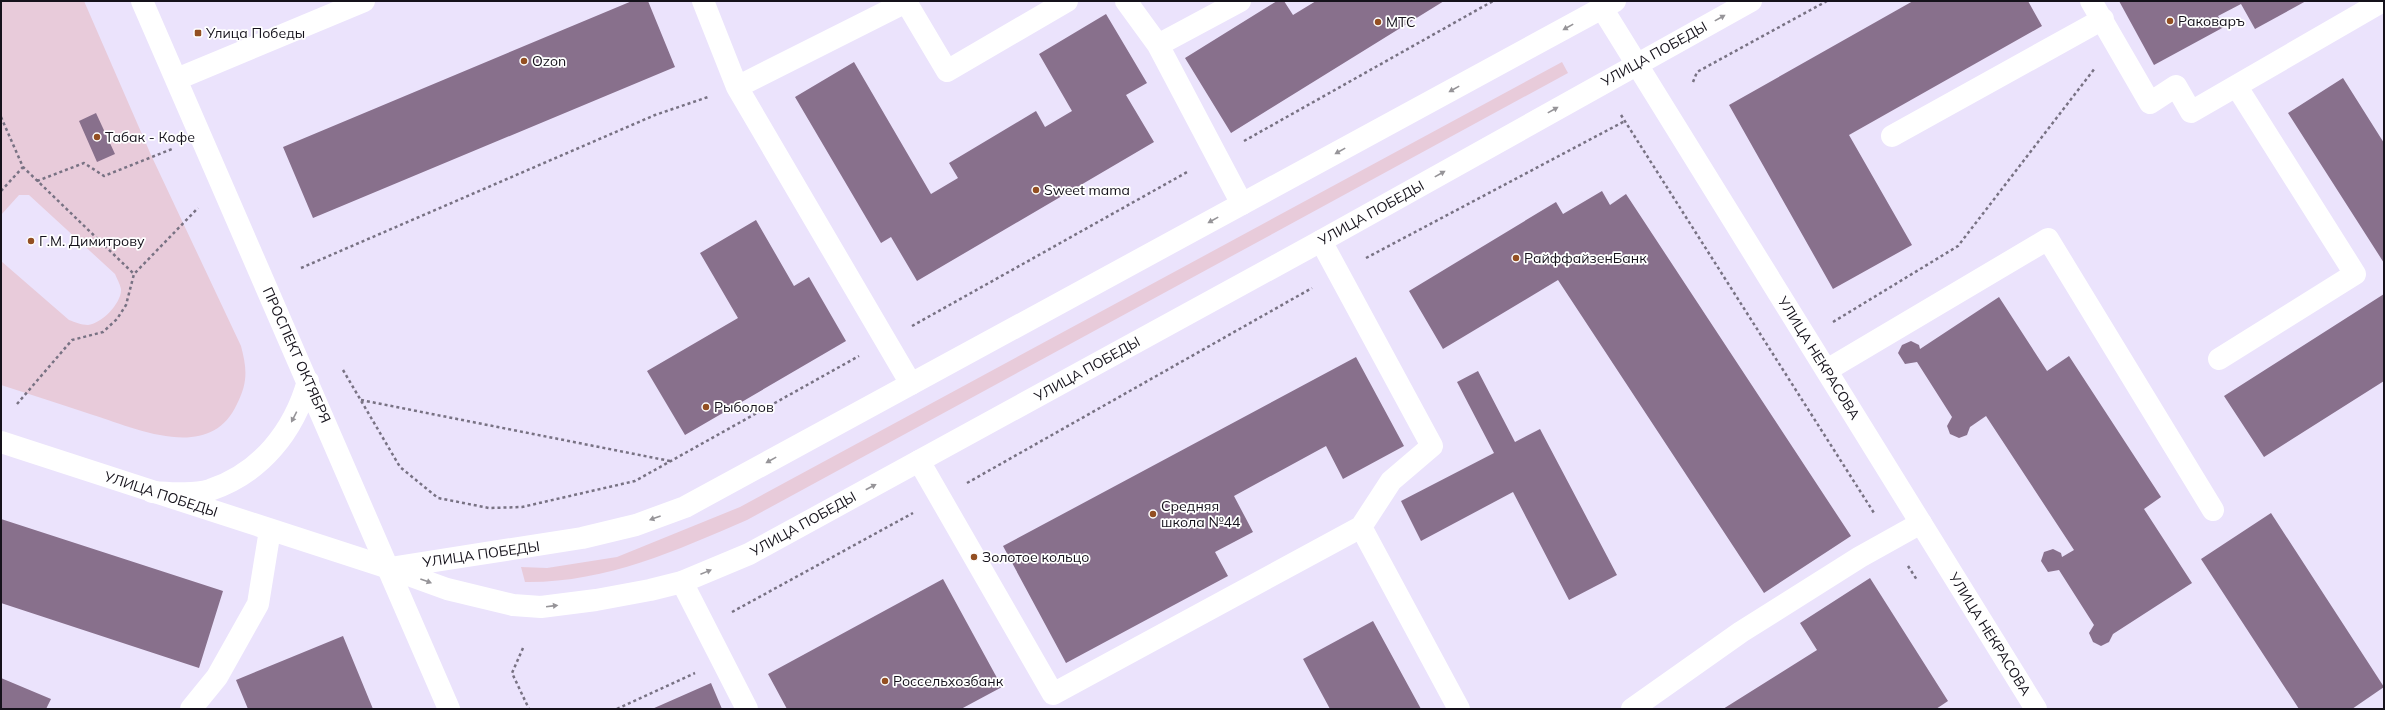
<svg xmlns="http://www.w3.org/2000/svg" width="2385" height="710" font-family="Mulish,sans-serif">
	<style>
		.green { fill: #e8cbda }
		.building { fill: #88708c }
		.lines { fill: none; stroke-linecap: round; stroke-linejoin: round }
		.path { stroke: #787283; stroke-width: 2.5; stroke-dasharray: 3 3; stroke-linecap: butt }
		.service { stroke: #fff; stroke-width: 22 }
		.tertiary { stroke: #fff; stroke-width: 22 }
		.secondary { stroke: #fff; stroke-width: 22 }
		.primary { stroke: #fff; stroke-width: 22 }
		.oneway { fill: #969498 }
		.poi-dot { fill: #934f22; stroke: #fff; stroke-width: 1.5 }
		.labels { text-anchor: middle; stroke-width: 3.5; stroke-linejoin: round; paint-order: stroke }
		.poi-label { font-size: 14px; fill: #15121b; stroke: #fff; text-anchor: start }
		.street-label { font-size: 14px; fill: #15121b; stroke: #fff }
	</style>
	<rect width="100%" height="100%" fill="#ebe3fc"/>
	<!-- green -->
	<path class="green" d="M1,1H84L151,155L241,346C247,369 248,382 237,404C210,463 138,429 93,415C63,405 32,395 1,385V261L69,320C75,322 81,325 88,325C101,324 122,303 121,289C120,284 117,279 115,274L29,195H19L1,215Z
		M1562,62L1568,73L747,520C675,551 605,583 525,582L521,567L547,568L617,557L740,507Z"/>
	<!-- building -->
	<path class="building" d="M632,1H648L675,67L313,218L283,147Z
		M1277,1H1284L1293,15L1316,1H1444L1231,133L1185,58Z
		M1913,1H2028L2042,26L1849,135L1912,245L1833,289L1729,105Z
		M2119,1H2306L2255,29L2241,4L2218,16L2224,27L2154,65Z
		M1106,14L1147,83L1126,95L1154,142L917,281L891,237L881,243L795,97L854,62L931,194L958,178L949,163L1036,111L1045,127L1072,111L1039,54Z
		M2343,78L2384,143V263L2288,113Z
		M96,113L115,154L97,162L79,121Z
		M1602,191L1610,205L1626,194L1851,536L1764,593L1558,280L1443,349L1409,291L1556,202L1563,214Z
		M756,220L794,286L809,277L846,341L685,435L647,371L738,318L700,253Z
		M2384,294V381L2264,457L2224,396Z
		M1999,297L2047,371L2069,356L2161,497L2144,509L2192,583L2113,634L2109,642L2101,646L2093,642L2089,633L2094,625L2059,570L2048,572L2041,561L2044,552L2053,549L2061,553L2062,557L2074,550L1986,416L1970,427L1967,435L1959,438L1950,434L1947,426L1952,417L1917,362L1905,364L1898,353L1902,345L1911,341L1919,345L1920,349Z
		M1356,357L1404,446L1343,479L1326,446L1234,496L1253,532L1215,552L1228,576L1066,663L1003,546Z
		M1478,371L1515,442L1540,429L1617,575L1569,600L1513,492L1421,541L1401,501L1494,453L1457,382Z
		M2271,513L2384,687L2352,709H2299L2201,559Z
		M1,519L223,591L199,668L1,603Z
		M1870,578L1948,701L1936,709H1723L1817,650L1800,623Z
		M943,579L1002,687L961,709H787L768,674Z
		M1373,621L1421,709H1330L1303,659Z
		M343,636L373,709H248L236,680Z
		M1,678L51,699L46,709H1Z
		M711,683L722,709H652Z"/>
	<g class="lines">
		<!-- path -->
		<path class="path" d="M1693,82L1697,72L1827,1
			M1621,115L1874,513
			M1,117L23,167L134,274
			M1244,141L1493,1
			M37,181L84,163L104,176L172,149
			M1,191L23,167
			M1366,258L1625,121
			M301,268L655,115L708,97
			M1833,322L1958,246L2095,68
			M912,326L1189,171
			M343,370L400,467L438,498L489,508L522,507L635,481L859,356
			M361,400L670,461
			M17,404L72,340L103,332L117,319L126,305L134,274L198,208
			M967,483L1312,288
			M1908,566L1917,580
			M732,612L913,513
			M523,648L512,673L529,709
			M617,709L695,673"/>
		<!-- service -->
		<path class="service" d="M703,1L737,87
			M1126,1L1158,45
			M1240,1L1158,45L1242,204
			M2091,1L2150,103L2176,86L2191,112L2383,1
			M177,79L364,1
			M1892,136L2103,19
			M1321,241L1432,446L1391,481L1361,527L1459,709
			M2219,359L2355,274L2237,87
			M1827,370L2048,239L2213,510
			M911,384L737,87L906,2L947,71L1067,1
			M919,461L1053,694L1361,527
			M682,582L747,709
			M191,709L217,677L258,604L270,530
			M1632,709L1741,632L1860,557L1921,523"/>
		<!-- tertiary -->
		<path class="tertiary" d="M1602,8L2036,709"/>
		<!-- secondary -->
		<path class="secondary" d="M1,442L389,568L447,589L513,605L541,607L596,600L650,590L682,582L749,554L1321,241L1751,1
			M390,568L582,538L636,525L685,507L1615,1"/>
		<!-- primary -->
		<path class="primary" d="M142,1L449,709
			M152,492C171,493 192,495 210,490C261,473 294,431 308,381"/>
	</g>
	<!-- one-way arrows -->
	<defs><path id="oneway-solid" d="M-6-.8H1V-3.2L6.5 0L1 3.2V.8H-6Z"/></defs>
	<g class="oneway">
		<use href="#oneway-solid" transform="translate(1720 18) rotate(-29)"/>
		<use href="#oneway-solid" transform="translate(1568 27) rotate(151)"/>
		<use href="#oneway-solid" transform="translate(1454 89) rotate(151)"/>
		<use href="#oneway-solid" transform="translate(1553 110) rotate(-29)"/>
		<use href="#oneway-solid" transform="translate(1340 151) rotate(151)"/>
		<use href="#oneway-solid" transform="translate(1440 174) rotate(-29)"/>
		<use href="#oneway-solid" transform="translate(1213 220) rotate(151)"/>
		<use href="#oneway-solid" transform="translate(294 417) rotate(117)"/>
		<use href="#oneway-solid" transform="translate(771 460) rotate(151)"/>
		<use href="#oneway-solid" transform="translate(871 487) rotate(-28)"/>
		<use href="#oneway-solid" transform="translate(655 518) rotate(160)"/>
		<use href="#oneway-solid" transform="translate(706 572) rotate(-22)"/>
		<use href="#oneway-solid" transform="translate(426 581) rotate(20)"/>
		<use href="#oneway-solid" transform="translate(552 606) rotate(-7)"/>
	</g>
	<!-- markers -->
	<g class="poi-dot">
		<circle cx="2170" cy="21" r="4"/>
		<circle cx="1378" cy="22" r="4"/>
		<rect x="194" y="29" width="8" height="8" rx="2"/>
		<circle cx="524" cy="61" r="4"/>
		<circle cx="97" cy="137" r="4"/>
		<circle cx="1036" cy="190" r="4"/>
		<circle cx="31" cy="241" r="4"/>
		<circle cx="1516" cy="258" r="4"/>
		<circle cx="706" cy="407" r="4"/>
		<circle cx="1153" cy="514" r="4"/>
		<circle cx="974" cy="557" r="4"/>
		<circle cx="885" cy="681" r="4"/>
	</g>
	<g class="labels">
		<!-- poi labels -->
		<g class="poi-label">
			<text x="2178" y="26">Раковаръ</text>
			<text x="1386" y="27">МТС</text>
			<text x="206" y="38">Улица Победы</text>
			<text x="532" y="66">Ozon</text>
			<text x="105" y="142">Табак - Кофе</text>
			<text x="1044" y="195">Sweet mama</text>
			<text x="39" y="246">Г.М. Димитрову</text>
			<text x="1524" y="263">РайффайзенБанк</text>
			<text x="714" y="412">Рыболов</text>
			<text x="1161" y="511">Средняя<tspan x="1161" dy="16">школа №44</tspan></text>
			<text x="982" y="562">Золотое кольцо</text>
			<text x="893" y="686">Россельхозбанк</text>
		</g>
		<!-- street labels -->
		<g class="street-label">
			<text transform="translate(1654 54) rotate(-29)" y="5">УЛИЦА ПОБЕДЫ</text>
			<text transform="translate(1371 213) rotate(-29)" y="5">УЛИЦА ПОБЕДЫ</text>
			<text transform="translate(297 355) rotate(66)" y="5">ПРОСПЕКТ ОКТЯБРЯ</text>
			<text transform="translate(1819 358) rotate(58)" y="5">УЛИЦА НЕКРАСОВА</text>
			<text transform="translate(1087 369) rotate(-29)" y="5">УЛИЦА ПОБЕДЫ</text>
			<text transform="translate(161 494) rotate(18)" y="5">УЛИЦА ПОБЕДЫ</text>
			<text transform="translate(803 524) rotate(-29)" y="5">УЛИЦА ПОБЕДЫ</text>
			<text transform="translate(481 554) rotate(-8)" y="5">УЛИЦА ПОБЕДЫ</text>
			<text transform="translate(1990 634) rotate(58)" y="5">УЛИЦА НЕКРАСОВА</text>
		</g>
	</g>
	<!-- border -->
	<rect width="2385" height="710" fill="none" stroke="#15121b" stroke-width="4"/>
</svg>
